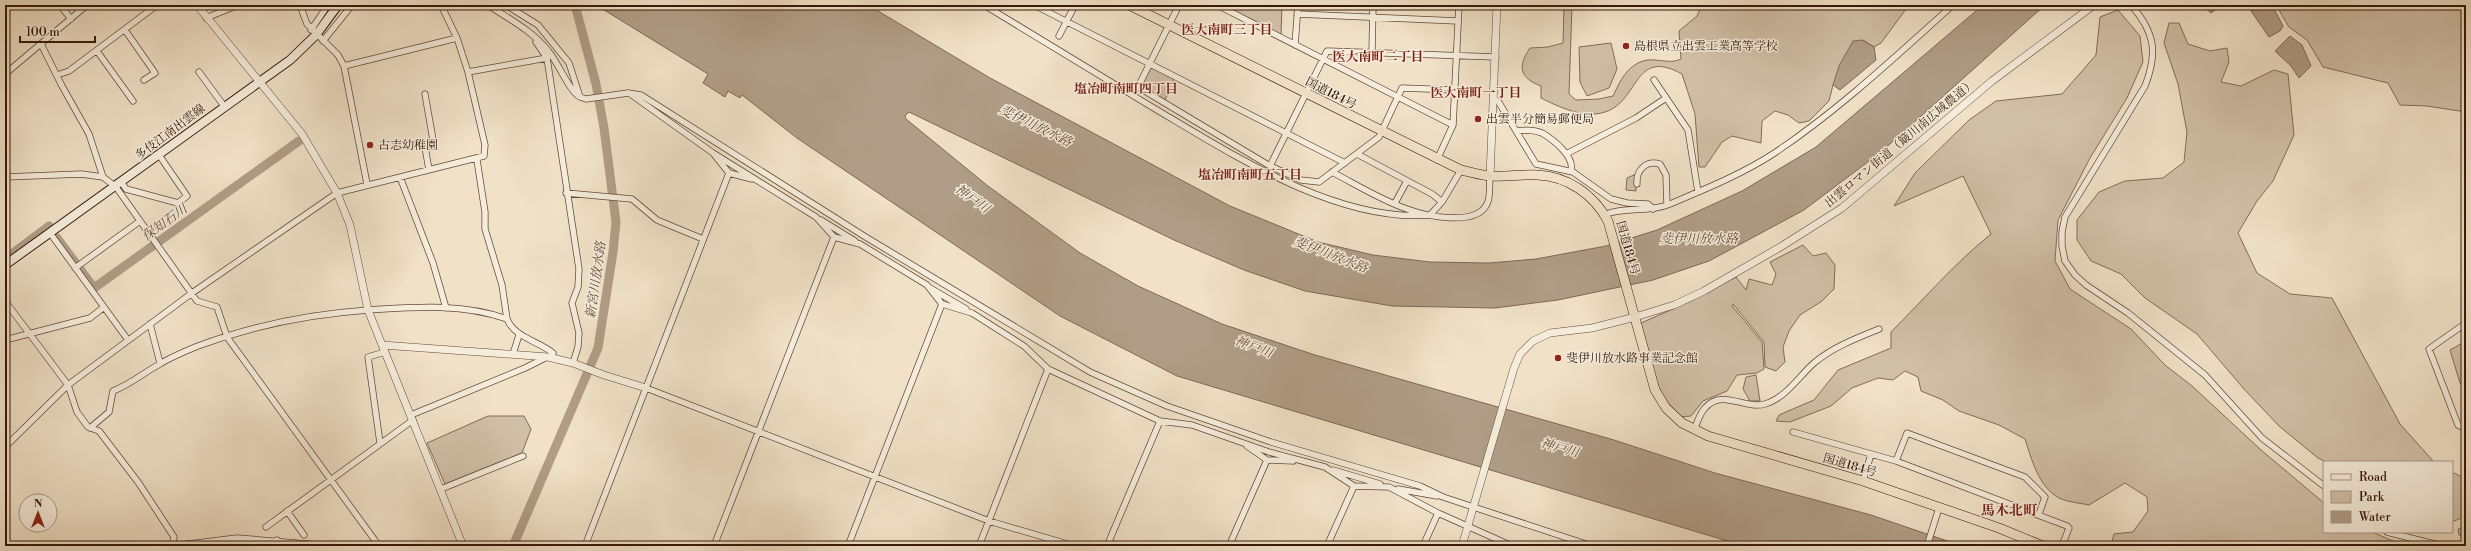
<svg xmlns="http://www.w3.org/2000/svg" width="2471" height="551" font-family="'Libre Bodoni','Noto Serif JP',serif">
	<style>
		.green { fill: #d0bfa7; stroke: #826c58 }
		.water { fill: #b09d87; stroke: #7f6855 }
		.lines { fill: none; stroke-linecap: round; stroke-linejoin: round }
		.stream { stroke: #7f6855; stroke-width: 1.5 }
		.river { stroke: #b09d87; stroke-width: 9 }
		.minor-casing { stroke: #644a39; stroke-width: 7 }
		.tertiary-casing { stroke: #644a39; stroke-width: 8 }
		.secondary-casing { stroke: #35180a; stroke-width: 10 }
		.trunk-casing { stroke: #35180a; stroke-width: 10 }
		.minor { stroke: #f5ecdb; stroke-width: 5.5 }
		.tertiary { stroke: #f5ecdb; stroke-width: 7 }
		.secondary { stroke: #f5ecdb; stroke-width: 8 }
		.trunk { stroke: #f0e1c7; stroke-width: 9 }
		.poi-dot { fill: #8f2418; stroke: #f5ecdb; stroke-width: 1.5 }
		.labels { text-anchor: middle; stroke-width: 3; stroke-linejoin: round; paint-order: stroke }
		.poi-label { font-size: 12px; fill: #35180a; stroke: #f5ecdb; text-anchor: start }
		.street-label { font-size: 12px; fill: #35180a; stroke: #f5ecdb }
		.neighbourhood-label { font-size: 13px; font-weight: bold; fill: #7a1f14; stroke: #f5ecdb }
		.water-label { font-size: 13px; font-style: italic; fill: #664d3c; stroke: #f5ecdb }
		.quarter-label { font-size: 14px; font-weight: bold; fill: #7a1f14; stroke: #f5ecdb }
	</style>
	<rect width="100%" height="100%" fill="#f0e1c7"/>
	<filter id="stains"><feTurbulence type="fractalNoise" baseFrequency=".005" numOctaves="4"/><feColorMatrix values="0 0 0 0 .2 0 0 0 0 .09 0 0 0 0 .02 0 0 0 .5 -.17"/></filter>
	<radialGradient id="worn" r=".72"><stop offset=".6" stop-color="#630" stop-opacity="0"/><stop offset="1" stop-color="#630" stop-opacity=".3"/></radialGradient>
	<!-- green -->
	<path class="green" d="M1219,5H1282L1281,35Z
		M1564,5H1572L1569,94L1576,100L1599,99L1613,96C1620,81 1627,66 1643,61C1655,57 1669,65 1681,59L1679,31L1697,16L1702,5H1909L1881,43L1874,47L1863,40L1833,85L1829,101L1809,121L1799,123L1788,115L1775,111L1762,121L1761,143L1732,136L1722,142L1705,167H1699L1695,114L1682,74C1633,47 1640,101 1605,112C1584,119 1559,107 1541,98V86C1520,78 1517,67 1530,48L1548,47L1563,43Z
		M2276,5H2466V112L2427,106L2400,105L2388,83L2323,67L2307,40L2289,27Z
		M2118,10L2140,36L2143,62L2127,98L2090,158L2058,220L2055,261L2070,289L2131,329L2165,365L2192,386L2261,450L2324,503V532H2372L2405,546H2124L2112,541L2114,534L2133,532L2148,511L2147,497L2125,483L2089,505C2080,503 2067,502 2059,498C2038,486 2032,460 2025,439L1999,425L1959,411L1943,400L1921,391L1918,377L1905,371L1893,380L1878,378L1852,388L1831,406L1790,422L1776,421L1779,415L1814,400L1838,370L1891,348V332C1924,299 1955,263 1991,234L1963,176L1894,206L1915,173L1969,120L1996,101L2062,94L2096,55L2100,17Z
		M2169,23H2179L2188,44L2210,51L2227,48L2229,62L2221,82L2241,86L2274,70L2288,74L2294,135L2273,181L2257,201L2238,233L2257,273L2290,294L2332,298L2400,424L2434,462H2326L2318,458L2279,426L2244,389L2197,334L2145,298L2121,274L2091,261L2077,240V220L2099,192L2125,181L2163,178L2184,162L2187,132L2178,84L2164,43Z
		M1611,43L1617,69L1609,88L1587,96L1580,82L1579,47Z
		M1154,67L1175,77L1165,100L1140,86L1149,68Z
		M1636,174V191L1626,190L1627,178Z
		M1803,245L1813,256L1826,253L1835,265L1834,289L1822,301L1800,315L1789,331L1783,347L1785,362L1776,371L1765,367L1764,342L1733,304L1732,306L1762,342L1764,369L1757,373L1737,375L1727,391L1703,401L1691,416L1679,417L1661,394L1646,350L1641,323L1691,301L1736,277L1746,290L1749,279L1772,285L1776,274L1770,262Z
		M2466,341V389L2460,383L2450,350Z
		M1756,375L1760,401H1750L1743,389L1746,377Z
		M488,416H524L531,429L522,453L445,484L427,443Z
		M2452,472L2466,479V516L2452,522Z
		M2466,527V538L2459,535L2458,529Z"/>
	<!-- water -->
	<path class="water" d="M596,5H868L990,78L1230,206L1318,242L1373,255L1430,262L1489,263L1536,259L1606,246L1657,230L1742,191L1816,147L1983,5H2045L1881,152L1804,210L1709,261L1653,280L1558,300L1495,308L1392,306L1305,291L1244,270L1174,240L909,112L905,116L906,119L988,186L1080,253L1138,286L1222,324L1315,355L1614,440L1715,473L1871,515L1962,546H1744L1177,376L1060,316L797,138L742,95L740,98L728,91L725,97L703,83L708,74Z
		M2206,5H2222L2211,13L2204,7Z
		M2247,5H2272L2283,26L2280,31L2269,37Z
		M2290,36L2302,45L2311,66L2299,78L2291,66L2275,51Z
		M1862,40L1874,47L1876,60L1840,90L1833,85L1839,66L1853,41Z"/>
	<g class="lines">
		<!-- stream -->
		<path class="stream" d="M279,545L287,546
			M195,546L239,542L275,545"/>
		<!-- river -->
		<path class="river" d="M57,238L94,288L299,141
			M5,259L49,226
			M513,546L598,348L613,252L616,222L604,128L596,84L575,5"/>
		<!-- minor casing -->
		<g class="minor-casing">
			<path id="minor" d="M60,5L71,19
				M300,5L307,24L338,55L344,66L367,184
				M488,5C509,19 533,31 549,52C559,64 569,91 580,97
				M506,5L538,25L569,63L580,97L586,99L628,93L641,95L864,236L1090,372L1167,406L1271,442L1420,486L1443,497L1592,546
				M984,5C1040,39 1096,73 1152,107C1230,153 1336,223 1430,215L1442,202L1461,170
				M1034,5L1345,163
				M1179,5L1138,87L1270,166L1301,180L1319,182L1379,137L1402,88L1455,90
				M1217,5L1453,125
				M2131,5C2155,32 2158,53 2145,86L2065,217L2062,232V246L2065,261L2075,275L2086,285L2128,313L2205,375L2262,438L2324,486
				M5,10L11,5
				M1297,14L1458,21
				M206,18L238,5
				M125,30L155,73L144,80
				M311,30L328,5
				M1059,36L1075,5
				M323,41L352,5
				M536,42L547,58
				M41,44L62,86L89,134L103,177
				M1295,45L1298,5
				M97,51L133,101
				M1372,52L1373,5
				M344,66L457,38
				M199,72L224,106
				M468,72L547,58L579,269L578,287L572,303L579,333L578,347L573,363
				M5,74L87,5
				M57,75L69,71L157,5
				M1654,80L1688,130L1698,192
				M629,93L713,153L729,173L752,179
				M425,94L433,140L425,147L429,170
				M1494,99L1498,101L1536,164L1573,172L1611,199L1627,203L1648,204L1653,209
				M1517,131C1524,130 1535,130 1542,133C1554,140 1575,157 1571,171
				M713,153L816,217L834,237L860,244L927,285L942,304L972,313L1024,346L1048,369L1160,421L1192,425L1269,452L1325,467L1354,486L1389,487L1438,513L1512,546
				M1357,154L1432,194L1442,202
				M1566,154L1636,118L1666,98
				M477,160L485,212V229L502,285L507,319
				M1437,160L1453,125L1459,5
				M1270,166L1327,51L1496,57
				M1332,172C1357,185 1381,200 1407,209C1426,216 1476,227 1487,204C1491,197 1489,184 1490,176
				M5,177L81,174L103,177L116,187L197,301L217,307L227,337L379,546
				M400,177L433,263L446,308
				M122,183L126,189L178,203L187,196L159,155
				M1637,184C1636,170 1646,160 1660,164L1666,175L1667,205
				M566,193L632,199L657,220L703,239
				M1395,203L1407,181
				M1604,215C1624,206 1649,213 1670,204C1705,189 1743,174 1776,152C1840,109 1896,56 1953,5
				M821,220L855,241
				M50,233L128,340
				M75,268L140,221
				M930,288L966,309
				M5,301L68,385L77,412L88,427L99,431L138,482L174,537L172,546
				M2466,323L2429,349L2458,425L2466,429
				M150,324L160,363
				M5,340L90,318L104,307
				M513,354L519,335
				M646,388L989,521L1074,546
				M411,415L525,368L547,357
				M90,428L109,412L113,391C131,384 143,373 160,364C171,357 186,351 198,346C254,325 310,314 369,310C415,307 463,303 507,319C514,337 538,341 553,353
				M1694,430C1697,423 1700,413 1705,408C1722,388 1745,410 1765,404C1786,398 1799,376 1814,363C1833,347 1857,338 1879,329
				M1793,432L1896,461L2067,526L2069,528L2062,546
				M380,443L368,357L385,352
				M1247,446L1267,460
				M5,447L68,385L192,293L337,193L484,156L485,145L468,72L457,38L441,5
				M1896,461L1907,433L2025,477L2045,497L2039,514
				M1333,470L1380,484
				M1863,481L1871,454
				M441,489L523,456
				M1398,489L1437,496
				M287,511L304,535
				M266,527L413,420
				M2387,532L2442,546
				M172,546L237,538L331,546
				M276,546L277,540
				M585,546L729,173
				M714,546L834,237
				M848,546L942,304
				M979,546L1048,369
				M1107,546L1160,421
				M1229,546L1267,460L1293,461
				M1327,546L1354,486
				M1423,546L1438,513
				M1927,546L1939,508"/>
		</g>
		<!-- tertiary casing -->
		<g class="tertiary-casing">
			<path id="tertiary" d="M197,5L302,134L337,193L350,225L368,310L463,546
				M1490,176L1497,5
				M382,345L548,357L573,363L604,375L646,388
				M1462,546L1514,368L1520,354L1533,341L1550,333L1592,328L1635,317L1674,305L1704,291L1782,246L1842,208L1992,81L2094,5"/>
		</g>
		<!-- secondary casing -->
		<g class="secondary-casing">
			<path id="secondary" d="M5,265L290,60L316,35L338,5"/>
		</g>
		<!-- trunk casing -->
		<g class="trunk-casing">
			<path id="trunk" d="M1129,5L1461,170C1471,172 1482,176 1491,176C1507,177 1522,174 1537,175C1568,176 1594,195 1608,221L1655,390L1666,408L1682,423L1708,436L1863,481L1999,528L2043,546"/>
		</g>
		<!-- minor -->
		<use href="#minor" class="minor"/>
		<!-- tertiary -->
		<use href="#tertiary" class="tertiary"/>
		<!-- secondary -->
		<use href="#secondary" class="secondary"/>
		<!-- trunk -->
		<use href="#trunk" class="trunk"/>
	</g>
	<!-- markers -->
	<g class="poi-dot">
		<circle cx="1626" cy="46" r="4"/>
		<circle cx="1478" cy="119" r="4"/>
		<circle cx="370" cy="145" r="4"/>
		<circle cx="1558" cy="358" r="4"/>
	</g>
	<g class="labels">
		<!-- poi labels -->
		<g class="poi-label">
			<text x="1634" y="50">島根県立出雲工業高等学校</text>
			<text x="1486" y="123">出雲半分簡易郵便局</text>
			<text x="378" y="149">古志幼稚園</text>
			<text x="1566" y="362">斐伊川放水路事業記念館</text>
		</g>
		<!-- street labels -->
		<g class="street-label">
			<text transform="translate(1331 93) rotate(27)" y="4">国道184号</text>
			<text transform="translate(170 132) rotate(-37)" y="4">多伎江南出雲線</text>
			<text transform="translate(1900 143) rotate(-40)" y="4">出雲ロマン街道（簸川南広域農道）</text>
			<text transform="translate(1628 248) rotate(74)" y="4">国道184号</text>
			<text transform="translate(1850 465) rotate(16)" y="4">国道184号</text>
		</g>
		<!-- neighbourhood labels -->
		<g class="neighbourhood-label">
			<text x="1227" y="34">医大南町三丁目</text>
			<text x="1378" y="61">医大南町二丁目</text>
			<text x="1126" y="93">塩冶町南町四丁目</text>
			<text x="1476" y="97">医大南町一丁目</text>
			<text x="1250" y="179">塩冶町南町五丁目</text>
		</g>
		<!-- water labels -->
		<g class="water-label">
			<text transform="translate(1036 125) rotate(26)" y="5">斐伊川放水路</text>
			<text transform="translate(973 198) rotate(36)" y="5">神戸川</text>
			<text transform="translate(164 222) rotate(-36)" y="5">保知石川</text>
			<text x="1699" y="243">斐伊川放水路</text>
			<text transform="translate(1331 254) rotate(21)" y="5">斐伊川放水路</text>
			<text transform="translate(595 280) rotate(-82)" y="5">新宮川放水路</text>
			<text transform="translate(1254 346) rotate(21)" y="5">神戸川</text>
			<text transform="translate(1560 447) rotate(16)" y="5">神戸川</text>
		</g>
		<!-- quarter labels -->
		<g class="quarter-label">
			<text x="2009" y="515">馬木北町</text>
		</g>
	</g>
	<!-- margin -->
	<rect width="2471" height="551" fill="none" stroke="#f0e1c7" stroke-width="20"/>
	<rect x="6" y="6" width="2459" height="539" fill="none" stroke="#35180a" stroke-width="2"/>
	<rect x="10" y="10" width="2451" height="531" fill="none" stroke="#35180a"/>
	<!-- legend -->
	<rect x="2323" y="461" width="130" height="72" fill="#f5ecdb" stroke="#a89787"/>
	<rect x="2331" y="474" width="20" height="6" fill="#f5ecdb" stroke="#a89787"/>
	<text x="2359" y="481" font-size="12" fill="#35180a">Road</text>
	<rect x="2331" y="491" width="20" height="12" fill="#d0bfa7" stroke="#a89787"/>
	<text x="2359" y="501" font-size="12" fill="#35180a">Park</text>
	<rect x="2331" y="511" width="20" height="12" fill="#b09d87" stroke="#a89787"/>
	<text x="2359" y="521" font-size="12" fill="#35180a">Water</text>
	<!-- north arrow -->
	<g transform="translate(38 513)"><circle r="19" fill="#f5ecdb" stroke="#a89787"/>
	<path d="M0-3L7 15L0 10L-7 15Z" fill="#8f2418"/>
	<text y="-6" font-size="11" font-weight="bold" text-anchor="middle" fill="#35180a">N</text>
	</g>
	<!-- scale -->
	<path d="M20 36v6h75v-6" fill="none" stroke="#35180a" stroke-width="2"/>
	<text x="26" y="36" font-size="12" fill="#35180a" stroke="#f5ecdb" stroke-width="3" paint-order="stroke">100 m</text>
	<rect width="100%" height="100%" filter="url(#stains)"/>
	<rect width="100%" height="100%" fill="url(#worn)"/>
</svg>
